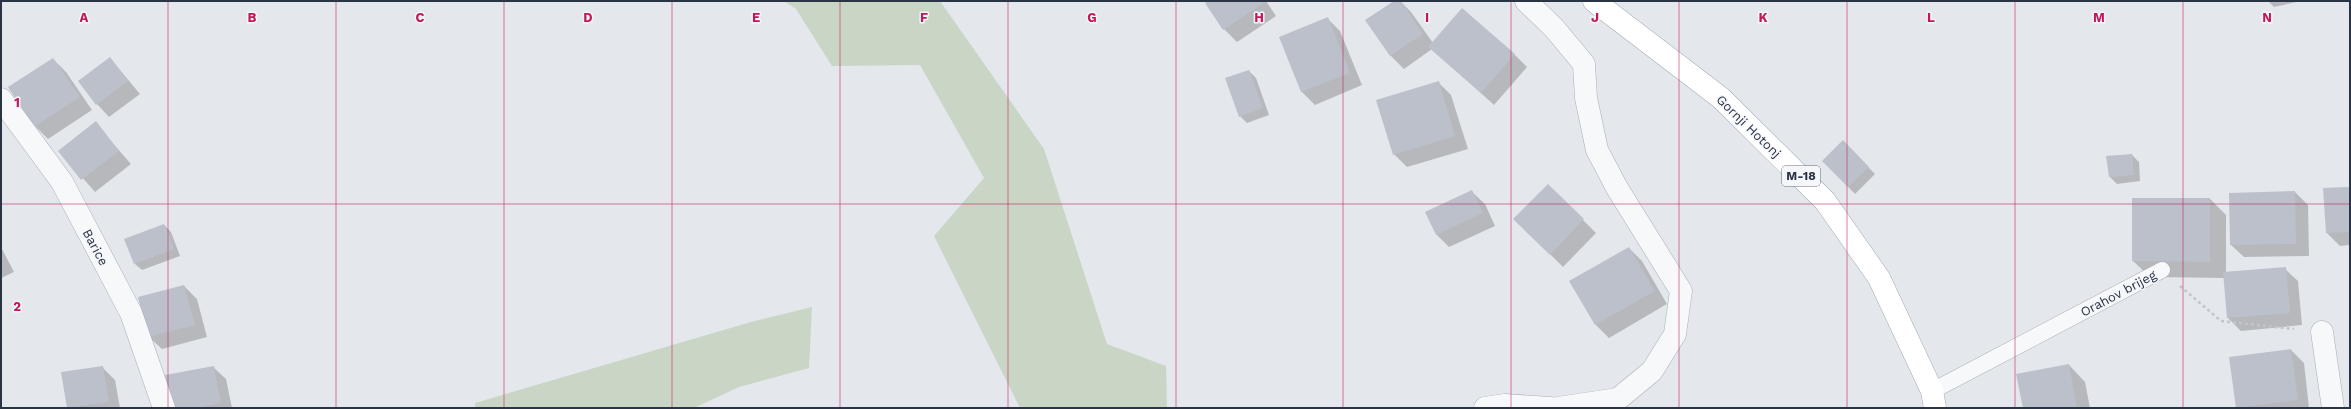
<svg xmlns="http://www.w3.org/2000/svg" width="2351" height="409" font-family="'Work Sans',sans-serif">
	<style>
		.green { fill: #c9d6c5 }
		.shadow { fill: #0003 }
		.building { fill: #bbc0ca }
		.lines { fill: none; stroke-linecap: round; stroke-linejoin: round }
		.lane-casing { stroke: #a9aeb7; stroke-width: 17 }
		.street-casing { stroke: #a9aeb7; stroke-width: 23 }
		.primary-casing { stroke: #a3abb8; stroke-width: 23 }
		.path { stroke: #c2c5cb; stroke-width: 2.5; stroke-dasharray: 3 3; stroke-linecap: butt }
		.lane { stroke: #f7f8fa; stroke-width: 16 }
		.street { stroke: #f7f8fa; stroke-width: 22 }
		.primary { stroke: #fff; stroke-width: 22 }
		.grid { fill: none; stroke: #c2185b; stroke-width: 1; stroke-opacity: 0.55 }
		.labels { text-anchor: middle; stroke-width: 3; stroke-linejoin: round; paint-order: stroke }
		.shield { fill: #f4f6f9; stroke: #676e7b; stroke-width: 1 }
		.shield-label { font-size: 12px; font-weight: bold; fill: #2b3445 }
		.street-label { font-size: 13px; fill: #2b3445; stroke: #f4f6f9 }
		.grid-label { font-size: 13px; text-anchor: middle; font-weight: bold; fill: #c2185b; stroke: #f4f6f9; stroke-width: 3; stroke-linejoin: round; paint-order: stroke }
	</style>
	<rect width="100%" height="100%" fill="#e4e7ec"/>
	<!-- green -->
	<path class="green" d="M784,1H940L1044,149L1107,344L1166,366L1167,408H1020L934,236L984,178L920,65L832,66L796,9Z
		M812,307L809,368L739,387L694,408H475V403L751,322Z"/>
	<!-- shadow -->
	<path class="shadow" d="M1211,1H1266L1276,16L1237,42L1224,29Z
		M1396,1H1400L1411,12L1433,43L1514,54L1527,67L1494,105L1432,49L1404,69L1391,56L1367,21Z
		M2268,1H2301L2274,7Z
		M1327,18L1340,31L1362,85L1315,105L1302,92L1280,38Z
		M110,58L140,94L109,117L97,104Z
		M53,59L66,72L92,110L48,139L35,126L9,88Z
		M1249,71L1256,78L1269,115L1247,123L1240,116Z
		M1438,82L1451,95L1468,149L1407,167L1394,154Z
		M95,123L131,164L95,192L59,151Z
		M1843,142L1875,174L1855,194L1823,161Z
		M2132,155L2139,162L2140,181L2117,184L2110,177Z
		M1548,185L1596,233L1563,267L1515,219Z
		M2350,188V245L2340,246L2327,233Z
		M1472,192L1485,204L1495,226L1449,247L1436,234Z
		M2295,192L2308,205L2309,256L2244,257L2231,245L2230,194Z
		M2210,199L2226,215V273L2285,269L2298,281L2302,325L2241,331L2228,318L2225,278L2150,277L2133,261Z
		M164,225L171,232L180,256L142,270L135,264Z
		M1,247L14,272L1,278Z
		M1629,248L1642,261L1667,304L1609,338L1596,325L1571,281Z
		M184,286L197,299L207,337L162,349L149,337Z
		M2291,350L2304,363L2309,408H2237Z
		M2069,365L2085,382L2090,408H2024Z
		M102,367L115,380L120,408H68L63,373Z
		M213,367L226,379L232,408H172Z"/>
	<!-- building -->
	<path class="building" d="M1209,1H1262L1264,3L1223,30L1205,3Z
		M1394,1H1401L1423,34L1390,56L1365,20Z
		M1462,8L1515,54L1481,93L1428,47Z
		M1328,17L1350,73L1301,92L1279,37Z
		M110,57L128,81L96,105L78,81Z
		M53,58L80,97L34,127L8,87Z
		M1249,70L1263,108L1239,117L1225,78Z
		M1439,81L1455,136L1393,155L1376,100Z
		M96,121L119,151L81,180L58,151Z
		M1843,140L1869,167L1848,187L1822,161Z
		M2132,154L2134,175L2109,177L2106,156Z
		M1548,184L1584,219L1550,255L1513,219Z
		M2350,187V232L2326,233L2323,188Z
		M1472,190L1483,213L1436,235L1425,212Z
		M2295,191L2296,244L2230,245L2229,193Z
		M2132,198H2210V262L2132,261Z
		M164,224L174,249L134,264L124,239Z
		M1629,247L1655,291L1595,325L1569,281Z
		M2286,267L2290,313L2227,318L2223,272Z
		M184,285L195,325L148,337L138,297Z
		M2291,349L2298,400L2236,408L2229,357Z
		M2069,364L2077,408H2023L2016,374Z
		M103,366L109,402L67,408L61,372Z
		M214,366L221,403L197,408H171L165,375Z"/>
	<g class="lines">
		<!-- lane casing -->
		<g class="lane-casing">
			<path id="lane" d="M1932,391L2162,270"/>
		</g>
		<!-- street casing -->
		<g class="street-casing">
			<path id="street" d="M1526,1L1554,28L1584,64L1586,98L1597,150L1617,188L1681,291L1675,334L1652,371L1618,399L1558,408
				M1,99L62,182L131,313L164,408
				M2322,332L2333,408
				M1485,408L1505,405L1550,408"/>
		</g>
		<!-- primary casing -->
		<g class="primary-casing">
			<path id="primary" d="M1594,1L1721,98L1825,201L1879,278L1932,391L1935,408"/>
		</g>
		<!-- path -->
		<path class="path" d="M2180,286L2221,321L2294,329"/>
		<!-- lane -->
		<use href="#lane" class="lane"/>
		<!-- street -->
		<use href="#street" class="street"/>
		<!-- primary -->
		<use href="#primary" class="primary"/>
	</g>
	<!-- grid -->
	<path class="grid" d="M168,1V408M336,1V408M504,1V408M672,1V408M840,1V408M1008,1V408M1176,1V408M1343,1V408M1511,1V408M1679,1V408M1847,1V408M2015,1V408M2183,1V408M1,204H2350"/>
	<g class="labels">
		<!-- shield labels -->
		<rect class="shield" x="1782" y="166" width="38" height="20" rx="3"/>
		<g class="shield-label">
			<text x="1801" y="180">M-18</text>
		</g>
		<!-- street labels -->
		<g class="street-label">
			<text transform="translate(1749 126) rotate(44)" y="5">Gornji Hotonj</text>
			<text transform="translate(96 247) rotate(62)" y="5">Barice</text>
			<text transform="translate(2118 293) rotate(-28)" y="5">Orahov brijeg</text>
		</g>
	</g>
	<g class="grid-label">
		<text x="84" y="22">A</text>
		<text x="252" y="22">B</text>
		<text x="420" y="22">C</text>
		<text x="588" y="22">D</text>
		<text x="756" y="22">E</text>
		<text x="924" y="22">F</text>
		<text x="1092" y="22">G</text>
		<text x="1259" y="22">H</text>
		<text x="1427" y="22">I</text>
		<text x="1595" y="22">J</text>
		<text x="1763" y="22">K</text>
		<text x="1931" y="22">L</text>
		<text x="2099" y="22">M</text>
		<text x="2267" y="22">N</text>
		<text x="17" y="107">1</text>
		<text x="17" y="311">2</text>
	</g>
	<!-- border -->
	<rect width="2351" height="409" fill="none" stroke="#2b3445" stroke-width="4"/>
</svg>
